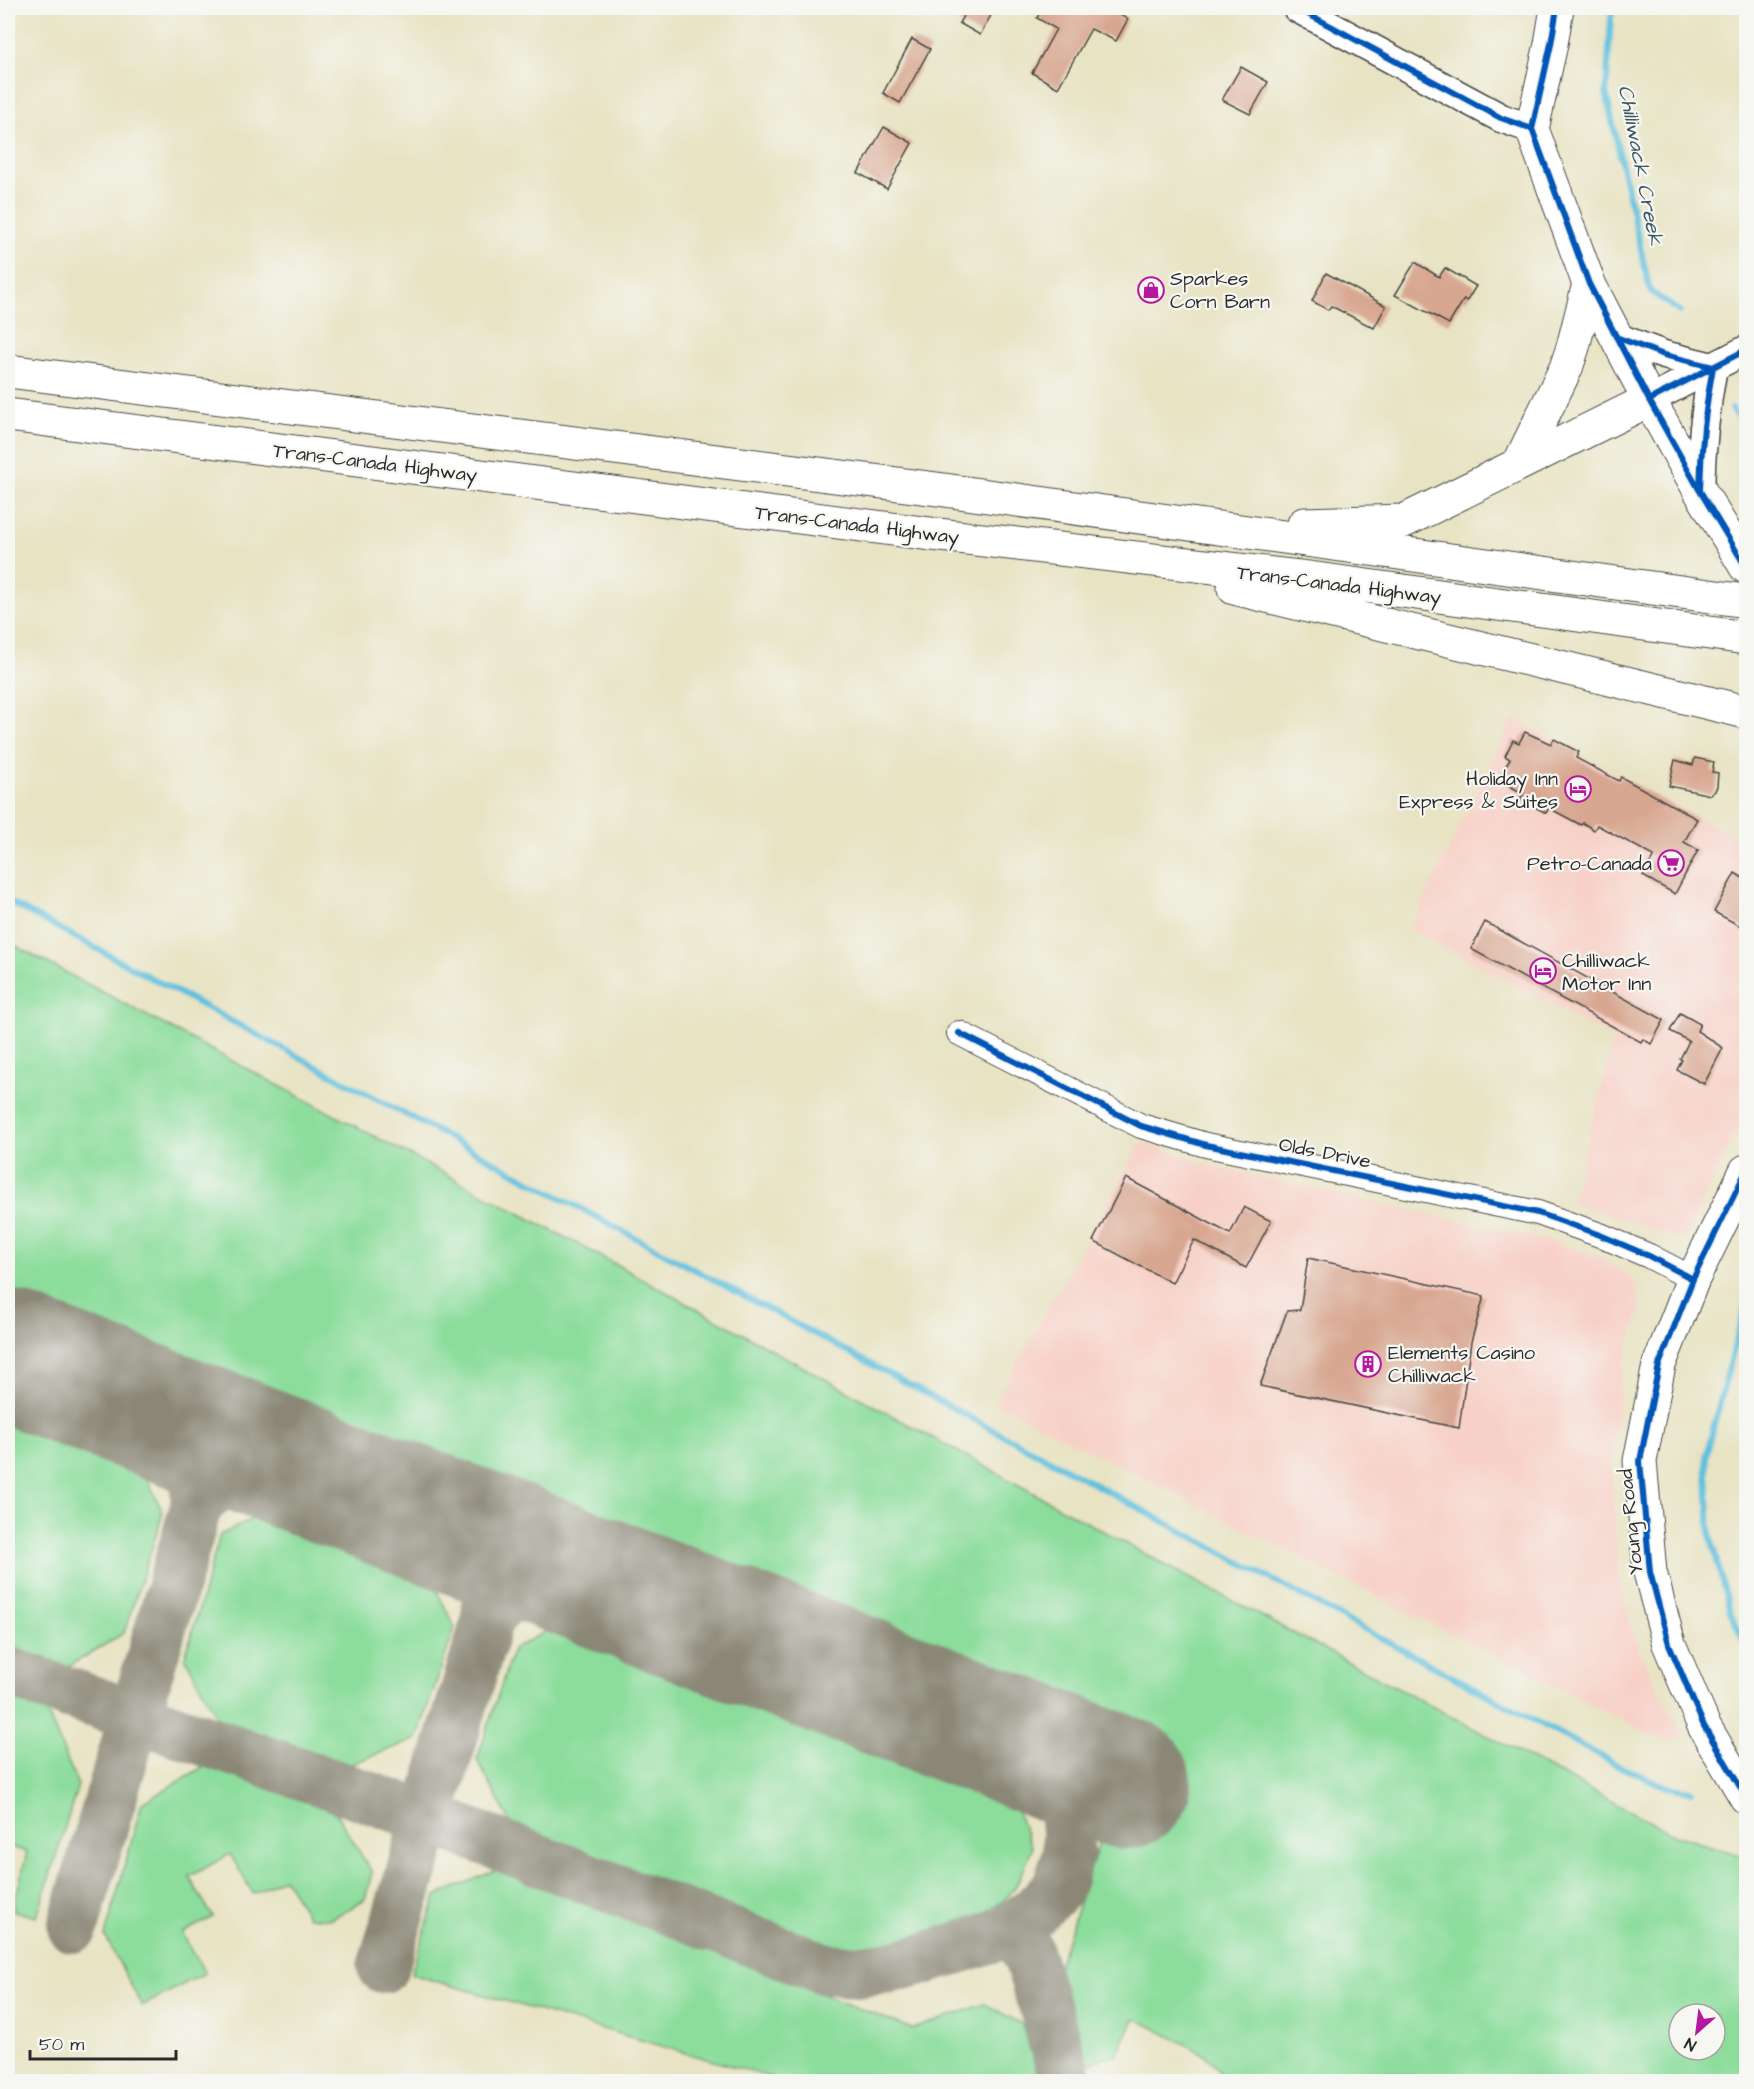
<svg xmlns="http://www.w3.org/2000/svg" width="1754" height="2089" font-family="'Architects Daughter',sans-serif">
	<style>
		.built { fill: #f7d1c7 }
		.green { fill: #8cdd9c; stroke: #5c8464; stroke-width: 1.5; fill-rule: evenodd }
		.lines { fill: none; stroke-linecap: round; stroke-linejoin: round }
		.stream { stroke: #5fc0dd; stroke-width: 6 }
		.taxiway { stroke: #8a8777; stroke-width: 52 }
		.runway { stroke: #8a8777; stroke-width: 132 }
		.building { fill: #d8a791 }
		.minor-casing { stroke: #474742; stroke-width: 26 }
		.tertiary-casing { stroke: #474742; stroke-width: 31 }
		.secondary-casing { stroke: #474742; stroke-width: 35 }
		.motorway-casing { stroke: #474742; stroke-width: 35 }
		.minor { stroke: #fff; stroke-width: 24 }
		.tertiary { stroke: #fff; stroke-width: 28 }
		.secondary { stroke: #fff; stroke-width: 33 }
		.motorway { stroke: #fff; stroke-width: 33 }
		.cycleway-casing { stroke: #f6f6f2; stroke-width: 10 }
		.cycleway { stroke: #0057b8; stroke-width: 6 }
		.labels { text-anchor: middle; stroke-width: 4.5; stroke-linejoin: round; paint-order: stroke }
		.poi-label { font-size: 20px; fill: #2b2b2b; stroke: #f6f6f2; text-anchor: start }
		.street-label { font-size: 20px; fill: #2b2b2b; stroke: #f6f6f2 }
		.water-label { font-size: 21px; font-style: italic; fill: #3b5860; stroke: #f6f6f2 }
	</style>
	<rect width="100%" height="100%" fill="#f6f6f2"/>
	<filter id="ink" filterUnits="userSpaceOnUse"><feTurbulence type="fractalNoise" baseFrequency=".0167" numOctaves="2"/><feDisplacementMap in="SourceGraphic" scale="12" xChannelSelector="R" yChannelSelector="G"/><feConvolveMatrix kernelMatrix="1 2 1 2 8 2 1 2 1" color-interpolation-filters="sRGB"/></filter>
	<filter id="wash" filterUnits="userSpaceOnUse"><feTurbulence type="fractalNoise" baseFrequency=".008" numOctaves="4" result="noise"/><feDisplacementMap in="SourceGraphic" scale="24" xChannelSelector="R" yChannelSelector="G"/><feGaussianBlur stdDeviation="1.35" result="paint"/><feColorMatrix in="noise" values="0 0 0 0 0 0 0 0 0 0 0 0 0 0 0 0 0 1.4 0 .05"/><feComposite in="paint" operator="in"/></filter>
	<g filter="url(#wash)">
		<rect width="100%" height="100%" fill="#e8e3c3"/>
		<!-- built -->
		<path class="built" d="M1513,718L1746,844V1112L1684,1240L1571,1202L1614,1038L1409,929Z
			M1141,1142L1204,1164L1540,1239L1597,1255L1632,1278L1642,1305L1625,1359L1611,1460L1619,1578L1633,1634L1649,1672L1684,1736L1663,1741L995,1403Z"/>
		<!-- green -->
		<path class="green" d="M8,942L617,1265L1165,1565L1675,1835L1746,1857V2081H1221L1223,2076L1206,2055L1135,2018L1117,2054L1084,2065L1054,1979L1099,1843L1115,1816L1139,1757L8,1326ZM1679,2014H1715V2050H1679Z
			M8,1391L128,1437L163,1513L124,1633L63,1670L8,1651Z
			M286,1502L418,1553L455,1627L417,1739L346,1766L219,1721L185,1657L220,1535Z
			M579,1614L1002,1775L1032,1848C1020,1880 1015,1899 982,1914L866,1951L841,1953L809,1946L515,1831L477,1760L513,1649Z
			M8,1698L47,1712L78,1785L37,1917L13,1911L27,1852L8,1846Z
			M206,1765L334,1810L372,1872L365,1899L346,1911L329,1919L308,1917L284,1878L253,1894L230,1854L189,1877L213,1917L182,1933L205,1973L142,2006L105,1936L142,1803Z
			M498,1869L912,2029L985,2004L1022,2024L1040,2081H783L411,1974L436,1896Z"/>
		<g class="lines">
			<!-- stream -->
			<path class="stream" d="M1613,8L1611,19L1606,93L1650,291L1680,312
				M1732,408L1746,432
				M8,901L1623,1768L1667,1787L1691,1791
				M1746,1302L1706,1456L1710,1534L1730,1612L1746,1646"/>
			<!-- taxiway -->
			<path class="taxiway" d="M196,1507C230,1466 251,1467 301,1468
				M488,1618C504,1599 525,1579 550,1572C557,1571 566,1572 574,1572
				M8,1672L429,1818L823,1968L857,1972L891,1967L927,1958L1005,1933L1035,1911L1058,1887L1069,1852L1066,1820L1059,1790L1043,1765L1015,1741
				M1018,1923L1068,2082
				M73,1927L196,1507C200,1464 177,1436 146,1409
				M383,1967L488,1618C488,1594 487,1569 472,1549C465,1539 453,1531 444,1523"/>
			<!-- runway -->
			<path class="runway" d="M8,1356L1125,1783"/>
		</g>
		<g id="blocks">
			<!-- building -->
			<path class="building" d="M968,8H995L980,35L959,23Z
				M1042,8H1106L1128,19L1116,41L1091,29L1058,88L1032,73L1056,29L1037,18Z
				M912,39L930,49L900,103L883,93Z
				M1241,67L1268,82L1250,114L1222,100Z
				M884,127L912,143L887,189L858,173Z
				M1415,262L1439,277L1445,268L1476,286L1467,301L1464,299L1449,324L1395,295Z
				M1326,273L1386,306L1374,328L1331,306L1328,310L1312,301Z
				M1525,732L1551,744L1554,739L1579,752L1576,758L1619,781L1621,777L1697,819L1684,842L1698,850L1675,894L1643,876L1654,856L1597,825L1594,830L1583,823L1581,825L1549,808L1546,813L1520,799L1523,794L1499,779L1510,759L1505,756L1513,740L1519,743Z
				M1695,758L1714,762L1712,772L1718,773L1717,786L1715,791L1710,795L1669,786L1675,760L1693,765Z
				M1735,873L1746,880V929L1714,912Z
				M1485,922L1664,1020L1651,1044L1643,1039L1641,1042L1471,949Z
				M1680,1013L1700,1024L1697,1031L1723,1048L1704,1084L1677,1070L1682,1060L1680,1059L1689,1041L1670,1031Z
				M1126,1178L1230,1234L1244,1207L1271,1221L1246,1268L1194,1240L1172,1283L1093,1241Z
				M1308,1258L1484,1296L1471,1342L1459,1428L1260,1386L1287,1311L1300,1310Z"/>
		</g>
	</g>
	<g filter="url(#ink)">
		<use href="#blocks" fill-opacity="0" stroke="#474742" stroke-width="1.5"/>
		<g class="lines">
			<!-- minor casing -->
			<g class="minor-casing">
				<path id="minor" d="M959,1033L1141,1126L1206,1145L1538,1213L1600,1235L1649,1256L1693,1279"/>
			</g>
			<!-- tertiary casing -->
			<g class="tertiary-casing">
				<path id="tertiary" d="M1297,8L1501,118L1532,129
					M1616,337L1664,355L1713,367
					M1649,400L1746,350
					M1700,491C1701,448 1705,409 1713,367"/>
			</g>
			<!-- secondary casing -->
			<g class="secondary-casing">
				<path id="secondary" d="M1557,8L1551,44L1532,129L1589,284L1649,400L1700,491L1746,567
					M1746,1171L1693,1279L1659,1365L1640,1461L1650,1572L1669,1644L1704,1726L1746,1797"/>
			</g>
			<!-- motorway casing -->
			<g class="motorway-casing">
				<path id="motorway" d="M8,371L937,489L1746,601
					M8,415L931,534L1308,578L1746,638
					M1520,462L1566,368L1573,347L1589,284
					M1304,524L1404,521L1649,400
					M1234,588L1746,712"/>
			</g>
			<!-- minor -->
			<use href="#minor" class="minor"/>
			<!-- tertiary -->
			<use href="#tertiary" class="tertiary"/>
			<!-- secondary -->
			<use href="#secondary" class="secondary"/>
			<!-- motorway -->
			<use href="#motorway" class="motorway"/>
			<!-- cycleway casing -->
			<g class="cycleway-casing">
				<path id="cycleway" d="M1297,8L1501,118L1532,129
					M1557,8L1551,44L1532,129L1589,284L1649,400L1700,491L1746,567
					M1616,337L1664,355L1713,367
					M1649,400L1746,350
					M1700,489C1701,447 1705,408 1713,367
					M959,1033L1141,1126L1206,1145L1538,1213L1600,1235L1649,1256L1693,1279
					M1746,1171L1693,1279L1659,1365L1640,1461L1650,1572L1669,1644L1704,1726L1746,1797"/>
			</g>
			<!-- cycleway -->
			<use href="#cycleway" class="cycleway"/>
		</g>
	</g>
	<!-- icons -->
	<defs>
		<g id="shop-ring" transform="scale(1.35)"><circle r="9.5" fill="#f6f6f2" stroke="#b5179e" stroke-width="1.5"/><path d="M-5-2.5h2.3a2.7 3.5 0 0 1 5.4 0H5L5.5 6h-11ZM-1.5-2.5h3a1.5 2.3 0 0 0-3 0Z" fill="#b5179e"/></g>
		<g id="hotel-ring" transform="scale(1.35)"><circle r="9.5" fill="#f6f6f2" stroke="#b5179e" stroke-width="1.5"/><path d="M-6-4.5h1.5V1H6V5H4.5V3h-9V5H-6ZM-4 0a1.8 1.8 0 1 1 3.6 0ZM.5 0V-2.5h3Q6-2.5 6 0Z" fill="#b5179e"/></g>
		<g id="supermarket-ring" transform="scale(1.35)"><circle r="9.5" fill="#f6f6f2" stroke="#b5179e" stroke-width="1.5"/><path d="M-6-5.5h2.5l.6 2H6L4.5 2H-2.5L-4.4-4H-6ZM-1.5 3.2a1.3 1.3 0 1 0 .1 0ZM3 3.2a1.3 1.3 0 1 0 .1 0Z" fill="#b5179e"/></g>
		<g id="building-ring" transform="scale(1.35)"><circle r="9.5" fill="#f6f6f2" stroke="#b5179e" stroke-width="1.5"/><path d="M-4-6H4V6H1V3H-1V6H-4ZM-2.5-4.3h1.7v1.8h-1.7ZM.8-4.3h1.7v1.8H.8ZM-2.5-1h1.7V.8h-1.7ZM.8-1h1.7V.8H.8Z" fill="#b5179e"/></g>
	</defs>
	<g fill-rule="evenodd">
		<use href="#shop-ring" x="1151" y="290"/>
		<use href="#hotel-ring" x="1578" y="789"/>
		<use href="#supermarket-ring" x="1671" y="863"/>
		<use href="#hotel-ring" x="1543" y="971"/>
		<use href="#building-ring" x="1368" y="1364"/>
	</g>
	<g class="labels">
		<!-- poi labels -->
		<g class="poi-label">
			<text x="1170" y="285">Sparkes<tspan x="1170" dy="23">Corn Barn</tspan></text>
			<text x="1558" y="785" text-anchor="end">Holiday Inn<tspan x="1558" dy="23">Express &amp; Suites</tspan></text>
			<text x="1652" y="870" text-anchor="end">Petro-Canada</text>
			<text x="1562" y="967">Chilliwack<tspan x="1562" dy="23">Motor Inn</tspan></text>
			<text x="1388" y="1359">Elements Casino<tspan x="1388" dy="23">Chilliwack</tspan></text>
		</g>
		<!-- street labels -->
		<g class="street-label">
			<text transform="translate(375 462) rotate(7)" y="7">Trans-Canada Highway</text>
			<text transform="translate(857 524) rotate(7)" y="7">Trans-Canada Highway</text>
			<text transform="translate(1339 584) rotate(7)" y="7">Trans-Canada Highway</text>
			<text transform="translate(1325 1152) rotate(11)" y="7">Olds Drive</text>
			<text transform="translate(1630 1522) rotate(-96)" y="7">Young Road</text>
		</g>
		<!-- water labels -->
		<g class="water-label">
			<text transform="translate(1641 165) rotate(79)" y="7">Chilliwack Creek</text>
		</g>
	</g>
	<!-- margin -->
	<rect width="1754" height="2089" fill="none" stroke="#f6f6f2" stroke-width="30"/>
	<!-- north arrow -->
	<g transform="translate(1697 2032) rotate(208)"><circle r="28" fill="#f6f6f2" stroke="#a5a5a2" stroke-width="1.5"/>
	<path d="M0-4.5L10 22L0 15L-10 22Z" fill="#b5179e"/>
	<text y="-9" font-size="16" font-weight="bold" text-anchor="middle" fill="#2b2b2b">N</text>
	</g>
	<!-- scale -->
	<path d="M30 2050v9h146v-9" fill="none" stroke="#2b2b2b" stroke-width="3"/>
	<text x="39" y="2050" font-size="18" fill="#2b2b2b" stroke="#f6f6f2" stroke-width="4.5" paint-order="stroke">50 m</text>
</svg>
